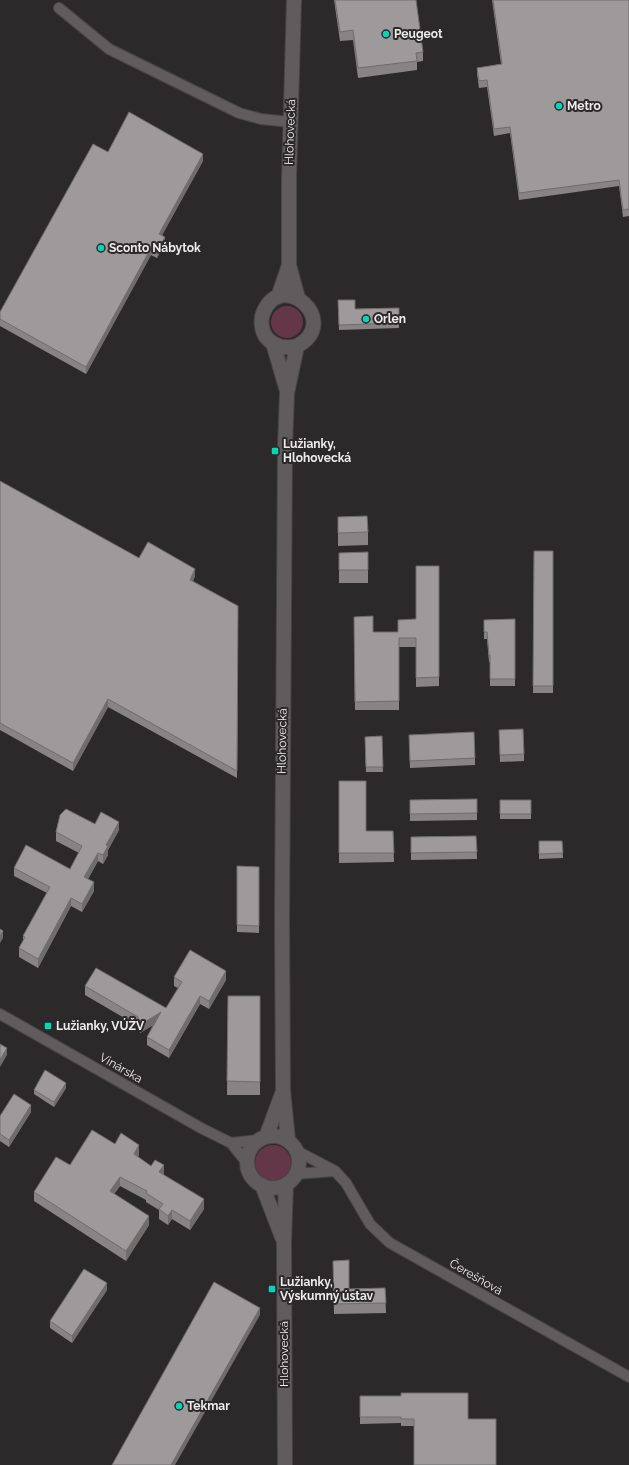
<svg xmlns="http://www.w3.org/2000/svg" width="629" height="1465" font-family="Raleway,sans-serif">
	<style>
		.green { fill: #633747 }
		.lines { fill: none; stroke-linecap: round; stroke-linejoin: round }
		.street-casing { stroke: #484546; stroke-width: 12 }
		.secondary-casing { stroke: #484546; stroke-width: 16 }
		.street { stroke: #605c5d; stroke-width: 10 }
		.secondary { stroke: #605c5d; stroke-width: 14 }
		.wall { fill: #888485 }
		.shaded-wall { fill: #6f6c6c }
		.building { fill: #9e9a9b; stroke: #6f6c6c }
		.poi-dot { fill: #06d5b6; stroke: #2c292a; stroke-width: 1.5 }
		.labels { text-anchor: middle; stroke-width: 4; stroke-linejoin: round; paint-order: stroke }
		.poi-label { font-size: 12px; font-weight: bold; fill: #edebec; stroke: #2c292a; text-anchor: start }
		.street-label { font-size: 12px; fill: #edebec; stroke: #2c292a }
	</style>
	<rect width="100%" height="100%" fill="#2c292a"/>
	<!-- green -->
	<path class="green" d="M271 322a16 16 0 1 1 32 0a16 16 0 1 1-32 0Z
		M255 1163a18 18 0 1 1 36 0a18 18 0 1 1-36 0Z"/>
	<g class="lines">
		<!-- street casing -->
		<g class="street-casing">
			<path id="street" d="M59,8L109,49L239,113L261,119L290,122
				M0,1014L201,1128L231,1143L247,1163
				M231,1143L258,1140
				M297,1151L335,1171L346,1183L370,1224L390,1243L629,1377
				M296,1174L334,1171"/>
		</g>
		<!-- secondary casing -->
		<g class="secondary-casing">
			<path id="secondary" d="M294,0L289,178V265L298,298
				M278,297L289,265
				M273,343L287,391
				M247 1162a26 26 0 1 1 52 0a26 26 0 1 1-52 0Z
				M266,1137L282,1094
				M288,1140L283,1090L282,920L285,447L287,393L297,346C342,322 283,269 264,311C260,319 261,330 266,337C274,347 285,349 297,346
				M262,1185L282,1237
				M285,1465L284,1242L286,1184"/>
		</g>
		<!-- street -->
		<use href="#street" class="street"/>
		<!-- secondary -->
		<use href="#secondary" class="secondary"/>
	</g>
	<!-- wall -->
	<path class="wall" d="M334,0H416L423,52V61L417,62V70L358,78L353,40L340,41Z
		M492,0H629V216L623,217L619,186L519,200L510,133L494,136L487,87L479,88L477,74V68L501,64Z
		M108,152L203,161L162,235L165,244L157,258L151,255L86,374L0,326V312Z
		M338,300L355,309L399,308V328L339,330Z
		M0,481L139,558L195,576L193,581L238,606L237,778L108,707L73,771L0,730Z
		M338,517L368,532V545L338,546Z
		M534,551H553V693H533Z
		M339,553L368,570V583H339Z
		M439,566V686L416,687V647H399V710H355L354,617L373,632H398L416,619Z
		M515,619V686H490V662H489L487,639H484V620Z
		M499,730L524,754V761L500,762Z
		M382,736L383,772H366L365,737Z
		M409,742L475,758V765L410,768Z
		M339,781L366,831H393L394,862L339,863Z
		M410,800L477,813V820L410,821Z
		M500,800H531V819H500Z
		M95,824L119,830L108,850V855L103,864L98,861L88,879L94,891L82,912L71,906L38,968L19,957V948L23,941V936L47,893L14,876V868L70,869L79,853L56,841V832Z
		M476,836L477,859L411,860V837Z
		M539,841H562L563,858L539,859Z
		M237,866L259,867V933L237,932Z
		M174,977L226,980L209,1009L200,1004L169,1058L147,1045V1037L153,1025L140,1033L138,1026L85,995V986L166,1008L178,988L174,986Z
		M228,996H260V1095H227Z
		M66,1088L54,1107L34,1094V1090Z
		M31,1112L9,1147L0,1141V1116Z
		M115,1144L139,1155L138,1157L164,1175L204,1209L190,1230L172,1219L168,1225L159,1219V1210L146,1202V1200L120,1186L114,1194L149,1225L126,1261L34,1201V1192Z
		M333,1261L349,1289L385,1288L386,1313L334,1314Z
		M107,1290L72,1343L50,1328V1321Z
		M468,1393L414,1426H401V1423L360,1424V1396H401Z"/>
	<!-- shaded-wall -->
	<path class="shaded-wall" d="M203,154V161L159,241V234Z
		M165,237V244L157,258V251Z
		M151,248V255L86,374V367Z
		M195,569V576L190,587V580Z
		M108,699V707L73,771V763Z
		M119,822V830L108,850V855L103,864V855L106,845Z
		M98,853V861L84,886V877Z
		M94,882V891L82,912V904Z
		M71,898V906L38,968V959Z
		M3,931V938L0,943V936Z
		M226,971V980L209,1009V1001Z
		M200,996V1004L169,1058V1050Z
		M161,1012V1021L140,1033V1025Z
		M7,1048V1055L0,1067V1060Z
		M66,1083V1088L54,1107V1102Z
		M31,1105V1112L9,1147V1140Z
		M139,1145V1155L134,1163V1154Z
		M164,1165V1174L159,1181V1172Z
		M120,1177V1186L110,1200V1191Z
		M204,1199V1209L190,1230V1221Z
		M172,1210V1219L168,1225V1216Z
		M149,1216V1225L126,1261V1251Z
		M107,1283V1290L72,1343V1336Z
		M260,1308V1315L175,1465H171Z"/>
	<!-- building -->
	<path class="building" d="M335,0H416L423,52L416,53L417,61L358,68L353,30L340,32Z
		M493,0H629V209L623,210L619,180L519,193L510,127L494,129L487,80L479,81L477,68L502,64Z
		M129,112L203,154L159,234L165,237L157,251L151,248L86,367L0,319V312L93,144L108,152Z
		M338,300H355V309L399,308V323L339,325Z
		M0,481L139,558L148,542L195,569L190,580L238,606L237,771L108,699L73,763L0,723V724Z
		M367,516L368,532L338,533V517Z
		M534,551H553V686H533Z
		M368,552V570H339V553Z
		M416,566H439V677L416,678V638H399V701L355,702L354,617L373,616V632H398V620L416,619Z
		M515,619V679H490V655H489L487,632H484V620Z
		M523,729L524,754L500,755L499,730Z
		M474,732L475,758L410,761L409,735Z
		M382,736L383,767H366L365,737Z
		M339,781H366V831H393L394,853H339Z
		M477,799V813L410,814V800Z
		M500,800H531V814H500Z
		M66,809L95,824L101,812L119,822L106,845L108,846L103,855L98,853L84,877L94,882L82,904L71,898L38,959L19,948L25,937L23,936L50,887L14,868L26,845L70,869L82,846L56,832L60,815Z
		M476,836L477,852L411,853V837Z
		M539,841H562L563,853L539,854Z
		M237,866L259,867V926L237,925Z
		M0,929L3,931L0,936Z
		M190,950L226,971L209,1001L200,996L169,1050L147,1037L161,1012L140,1025L138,1017L85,986L96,968L166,1008L182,982L174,977Z
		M228,996H260V1082L227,1081Z
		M0,1044L7,1048L0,1060Z
		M45,1070L66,1083L54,1102L34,1090Z
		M14,1094L31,1105L9,1140L0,1134V1116Z
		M92,1130L115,1144L121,1133L139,1145L134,1154L151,1166L155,1160L164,1165L159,1172L204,1199L190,1221L172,1210L168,1216L159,1209L163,1204L146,1193L147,1191L120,1177L110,1191L149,1216L126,1251L34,1192L56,1157L70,1165Z
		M349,1260V1289L385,1288L386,1303L334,1304L333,1261Z
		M84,1269L107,1283L72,1336L50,1321Z
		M214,1282L260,1308L171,1465H112Z
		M401,1393H468V1419H496V1465H414V1419H401V1417H360V1396H401Z"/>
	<!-- markers -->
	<g class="poi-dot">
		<circle cx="386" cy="34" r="4"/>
		<circle cx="559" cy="106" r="4"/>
		<circle cx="101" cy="248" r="4"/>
		<circle cx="366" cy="319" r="4"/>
		<rect x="271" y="447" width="8" height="8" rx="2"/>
		<rect x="44" y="1022" width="8" height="8" rx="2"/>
		<rect x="268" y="1285" width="8" height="8" rx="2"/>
		<circle cx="179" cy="1406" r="4"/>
	</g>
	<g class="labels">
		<!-- poi labels -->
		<g class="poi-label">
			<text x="394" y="38">Peugeot</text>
			<text x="567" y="110">Metro</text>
			<text x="109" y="252">Sconto Nábytok</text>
			<text x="374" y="323">Orlen</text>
			<text x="283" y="448">Lužianky,<tspan x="283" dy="14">Hlohovecká</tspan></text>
			<text x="56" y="1030">Lužianky, VÚŽV</text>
			<text x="280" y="1286">Lužianky,<tspan x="280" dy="14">Výskumný ústav</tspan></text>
			<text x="187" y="1410">Tekmar</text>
		</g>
		<!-- street labels -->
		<g class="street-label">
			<text transform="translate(290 132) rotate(-88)" y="4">Hlohovecká</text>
			<text transform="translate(282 741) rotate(-89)" y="4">Hlohovecká</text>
			<text transform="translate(121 1068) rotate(30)" y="4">Vinárska</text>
			<text transform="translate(476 1277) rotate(30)" y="4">Čerešňová</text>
			<text transform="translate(284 1354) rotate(-90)" y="4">Hlohovecká</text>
		</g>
	</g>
</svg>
